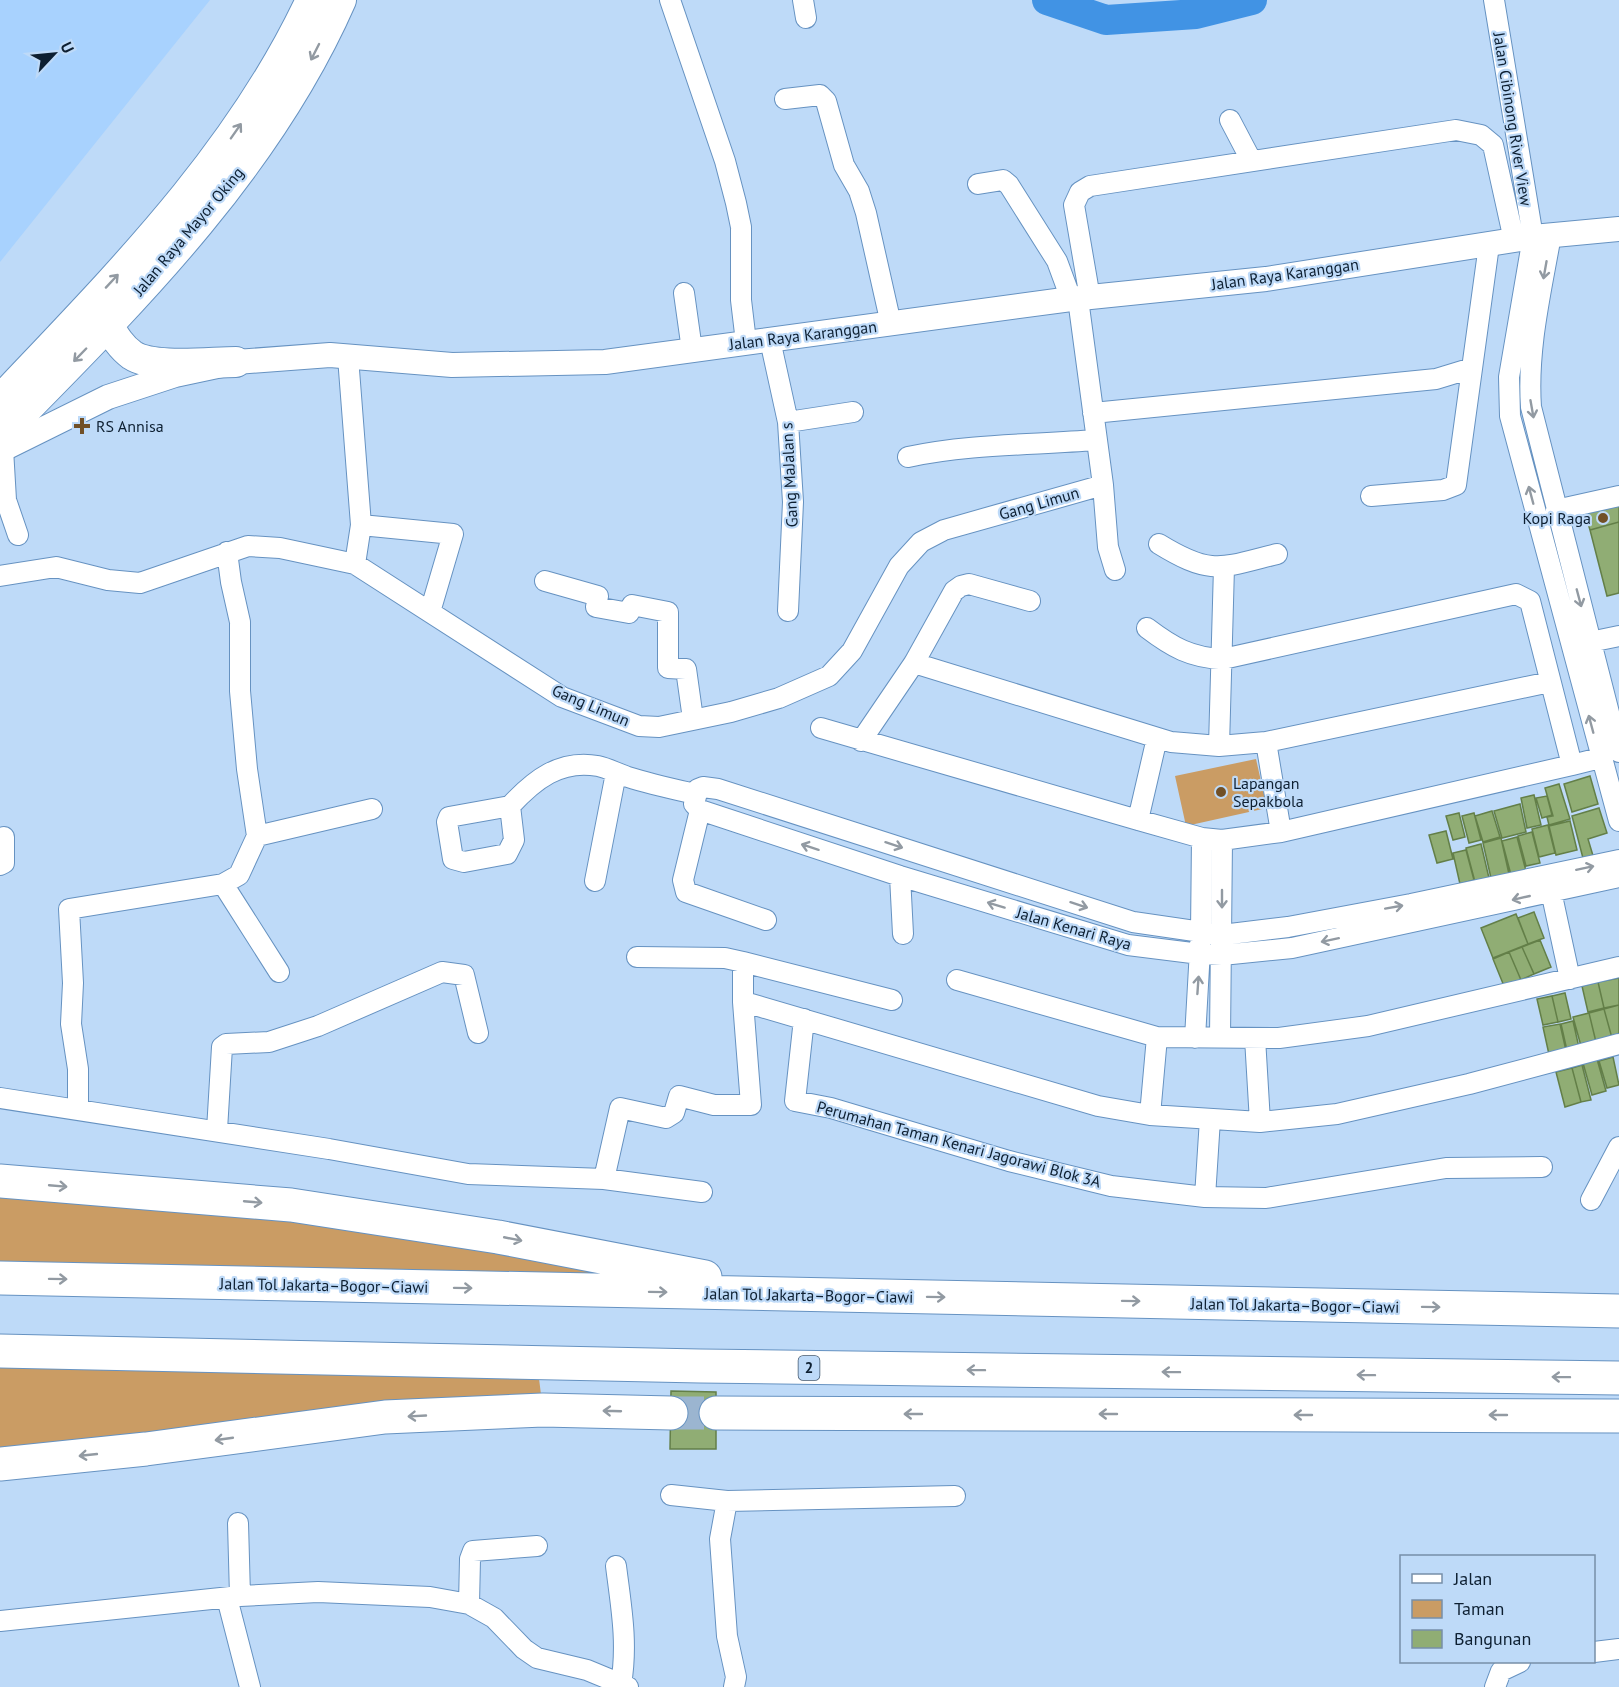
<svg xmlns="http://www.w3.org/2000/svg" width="1619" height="1687" font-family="'PT Sans',sans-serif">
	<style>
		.built { fill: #a8d2fe }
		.green { fill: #ca9c64 }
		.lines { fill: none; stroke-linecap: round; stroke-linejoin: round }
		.river { stroke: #4193e4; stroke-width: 30 }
		.building { fill: #90ad74; stroke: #637f48; stroke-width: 1.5 }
		.motorway-tunnel { stroke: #9bb5d0; stroke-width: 33; stroke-dasharray: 33 16; stroke-linecap: butt }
		.minor-casing { stroke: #6692c1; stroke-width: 22 }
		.tertiary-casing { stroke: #6692c1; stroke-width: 26 }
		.primary-casing { stroke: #6692c1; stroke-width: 32 }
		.motorway-casing { stroke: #6692c1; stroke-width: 35 }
		.minor { stroke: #fff; stroke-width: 20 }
		.tertiary { stroke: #fff; stroke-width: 24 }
		.primary { stroke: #fff; stroke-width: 30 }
		.motorway { stroke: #fff; stroke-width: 33 }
		.oneway { stroke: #929aa2 }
		.poi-dot { fill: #715027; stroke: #bedaf8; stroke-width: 2 }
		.labels { text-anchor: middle; stroke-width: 4.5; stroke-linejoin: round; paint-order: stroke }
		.shield { fill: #bedaf8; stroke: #42576d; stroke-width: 1.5 }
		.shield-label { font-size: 15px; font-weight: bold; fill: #0d1f31 }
		.street-label { font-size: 16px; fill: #0d1f31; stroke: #bedaf8 }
		.poi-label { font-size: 16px; fill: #0d1f31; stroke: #bedaf8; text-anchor: start }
	</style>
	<rect width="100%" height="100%" fill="#bedaf8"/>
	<!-- built -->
	<path class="built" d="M0,0H210L0,262Z"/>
	<!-- green -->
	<path class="green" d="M1256,759L1267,808L1186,826L1175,776Z
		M0,1181L291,1205L794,1294L0,1278Z
		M0,1351L537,1363L543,1410L0,1464Z"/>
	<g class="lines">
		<!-- river -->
		<path class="river" d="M1047,0L1106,20L1196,14L1252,0"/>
	</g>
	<!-- building -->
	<path class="building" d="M1619,504V522L1590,530L1585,513Z
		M1619,522V593L1607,596L1590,530Z
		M1590,776L1598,804L1572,812L1564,784Z
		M1559,784L1570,819L1549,825L1547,817L1553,816L1545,788Z
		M1534,795L1541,825L1527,828L1521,798Z
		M1547,796L1552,815L1542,818L1536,798Z
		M1520,804L1526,832L1502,838L1494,811Z
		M1599,808L1607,833L1588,839L1594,859L1584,862L1572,816Z
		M1492,811L1500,837L1483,842L1475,816Z
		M1459,813L1465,837L1453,840L1446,816Z
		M1474,813L1481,840L1469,843L1462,816Z
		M1570,821L1577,850L1556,855L1549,826Z
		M1548,825L1555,853L1539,857L1532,829Z
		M1446,831L1453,859L1437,863L1429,835Z
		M1532,832L1540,863L1526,866L1518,836Z
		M1517,837L1526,871L1511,875L1502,841Z
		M1501,838L1509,874L1491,878L1483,843Z
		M1481,844L1489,878L1475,882L1466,848Z
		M1466,850L1474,880L1460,884L1453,853Z
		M1534,912L1544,938L1528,944L1518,918Z
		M1516,914L1528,944L1493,958L1481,928Z
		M1540,940L1551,967L1534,974L1522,947Z
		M1522,947L1534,974L1521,980L1509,952Z
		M1509,952L1521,980L1504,986L1493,959Z
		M1619,978V1005L1604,1008L1598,982Z
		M1598,982L1604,1008L1588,1012L1582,986Z
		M1565,993L1571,1019L1558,1022L1552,996Z
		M1552,996L1558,1022L1543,1025L1537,999Z
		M1619,1005V1037L1612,1038L1604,1009Z
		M1604,1009L1612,1038L1596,1042L1589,1013Z
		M1589,1013L1596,1042L1581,1046L1573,1017Z
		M1573,1021L1580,1052L1568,1055L1561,1024Z
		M1560,1024L1567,1055L1550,1059L1543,1027Z
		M1613,1057L1619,1085L1607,1088L1599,1061Z
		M1597,1059L1606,1091L1592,1095L1583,1063Z
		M1582,1065L1591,1100L1581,1102L1572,1068Z
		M1572,1068L1581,1102L1565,1107L1556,1072Z
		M671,1391L716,1392V1449H670Z"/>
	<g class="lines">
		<!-- motorway-tunnel -->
		<path class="motorway-tunnel" d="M671,1413H716"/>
		<!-- minor casing -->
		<g class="minor-casing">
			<path id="minor" d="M670,0L725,161L736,203L741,227V300L746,342
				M803,0L806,18
				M1494,0L1533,237L1509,377L1510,416L1619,821
				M785,99L820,95L826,101L844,165L859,191L866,213L891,324
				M1230,120L1251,160
				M978,184L1003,180L1009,185L1057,261L1071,299
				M1551,235C1541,292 1527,349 1531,407L1619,752
				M684,293L692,350
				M1090,298L1074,205L1080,192L1090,186L1456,130L1481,135L1493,145L1514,240
				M1078,299L1103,485L1108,547L1115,570
				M770,340L788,422L793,502L788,611
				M348,357L361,525L355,564
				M1093,413L1436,379L1472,368
				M788,422L853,412
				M3,449L6,500L18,535
				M908,457C968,444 1033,445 1095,440
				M1371,496L1443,490L1456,485L1489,245
				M1556,510L1619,496
				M361,525L453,534L430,612
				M1159,544C1211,576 1221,568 1277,554
				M0,576L56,567L108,580L140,583L248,546L280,548L355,564L562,697L639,726L659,727L731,712L779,698L829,676L852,651L899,566L921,542L944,530L1103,485
				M545,581L598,596L596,607L629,613L632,605L668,612V668L686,669L693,719
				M1147,628C1172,647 1191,658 1223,659L1516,594L1530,601L1572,765L1600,758
				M1590,642L1619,636
				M914,663L1171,742L1219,746L1266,742L1550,682
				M821,728L1138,820L1202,838L1222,840L1281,832L1572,765
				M861,741L914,663L954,591L961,586L969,584L1030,601
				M1266,742L1281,832
				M1219,746L1224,567
				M510,806L514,840L507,854L464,862L453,859L447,822L449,817Z
				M510,806C534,780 560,759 598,766C608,768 618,774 628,777C650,784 673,789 695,794
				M700,810L683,880L686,892L766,920
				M1138,820L1157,738
				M257,836L372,809
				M1619,860L1411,904L1288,927L1222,935L1133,922L718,789L703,787L698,789L694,804L700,810L900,876L1128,945L1200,954L1222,955L1292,948L1619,877
				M0,865L4,863V837
				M900,876L903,934
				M595,881L616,773
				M223,884L279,972
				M1551,891L1570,979
				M743,962L892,1000
				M957,980L1157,1037L1279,1038L1368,1026L1619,967
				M748,1003L1098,1106L1150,1115L1260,1122L1337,1114L1469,1084L1619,1044
				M804,1019L795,1101L831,1108L1009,1161L1111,1186L1205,1197L1266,1198L1446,1168L1542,1167
				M1220,1037L1222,840
				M1195,1038L1201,932L1202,838
				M1255,1038L1260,1122
				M0,1098L329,1149L468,1174L604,1179L702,1192
				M78,1110V1069L71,1024L73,983L69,909L223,884L239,875L257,836L247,769L240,691V622L231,582L227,552
				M1150,1115L1157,1037
				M217,1130L222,1047L226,1044L269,1042L318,1026L442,972L464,975L478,1033
				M604,1179L620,1108L666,1118L674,1113L679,1096L714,1105H751L743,1002V962L725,958L637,957
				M1205,1197L1210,1119
				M1591,1200L1619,1147
				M671,1495L727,1501L955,1496
				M727,1501L720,1539L727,1636L736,1677L734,1687
				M238,1523L240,1596
				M616,1566C621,1606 628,1643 621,1684
				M227,1598L250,1687
				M469,1604L470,1559L473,1551L537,1546
				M0,1621L240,1596L318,1592L430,1597L469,1604L494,1618L524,1649L537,1658L587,1670L628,1687
				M1594,1652L1619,1649
				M1495,1687L1501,1671L1520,1662"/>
		</g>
		<!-- tertiary casing -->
		<g class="tertiary-casing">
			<path id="tertiary" d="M0,447L3,449L108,397L175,375L236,362L330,355L452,365L605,362L1071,299L1266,279L1533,237L1619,229"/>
		</g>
		<!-- primary casing -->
		<g class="primary-casing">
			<path id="primary" d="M108,325C115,337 121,347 132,355C153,369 209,362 236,362
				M0,400C117,276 238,156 311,0
				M0,436C129,305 266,171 341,0"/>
		</g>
		<!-- motorway casing -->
		<g class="motorway-casing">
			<path id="motorway" d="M0,1181L291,1205L498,1237L705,1277
				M0,1278L1619,1311
				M0,1351L700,1366L1619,1378
				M716,1413L1619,1416
				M0,1464L146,1449L385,1417L543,1410L671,1413"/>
		</g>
		<!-- minor -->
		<use href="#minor" class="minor"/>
		<!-- tertiary -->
		<use href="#tertiary" class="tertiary"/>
		<!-- primary -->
		<use href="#primary" class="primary"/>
		<!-- motorway -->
		<use href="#motorway" class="motorway"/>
	</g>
	<!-- one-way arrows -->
	<defs><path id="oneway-shaft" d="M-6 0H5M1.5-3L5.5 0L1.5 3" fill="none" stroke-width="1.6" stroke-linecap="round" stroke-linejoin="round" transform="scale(1.5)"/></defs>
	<g class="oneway">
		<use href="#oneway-shaft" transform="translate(315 52) rotate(117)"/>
		<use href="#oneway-shaft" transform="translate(236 131) rotate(-55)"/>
		<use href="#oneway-shaft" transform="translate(1545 270) rotate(100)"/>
		<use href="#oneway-shaft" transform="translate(112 281) rotate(-47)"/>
		<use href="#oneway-shaft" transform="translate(80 355) rotate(134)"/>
		<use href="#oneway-shaft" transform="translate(1532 409) rotate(80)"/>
		<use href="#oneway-shaft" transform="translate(1531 495) rotate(-105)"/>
		<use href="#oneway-shaft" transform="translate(1579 598) rotate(75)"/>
		<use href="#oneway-shaft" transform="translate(1591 724) rotate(-105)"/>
		<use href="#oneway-shaft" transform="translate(894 845) rotate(18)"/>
		<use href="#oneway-shaft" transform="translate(810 847) rotate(-162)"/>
		<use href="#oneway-shaft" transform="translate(1585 868) rotate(-12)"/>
		<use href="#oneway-shaft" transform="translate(1521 898) rotate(167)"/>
		<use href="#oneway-shaft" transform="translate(1222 899) rotate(90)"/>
		<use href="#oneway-shaft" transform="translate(996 905) rotate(-163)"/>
		<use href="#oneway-shaft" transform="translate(1079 905) rotate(18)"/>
		<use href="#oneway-shaft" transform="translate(1394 907) rotate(-10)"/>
		<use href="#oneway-shaft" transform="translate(1330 940) rotate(168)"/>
		<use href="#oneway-shaft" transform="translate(1198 985) rotate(-86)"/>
		<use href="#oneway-shaft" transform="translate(58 1186) rotate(5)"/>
		<use href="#oneway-shaft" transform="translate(253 1202) rotate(5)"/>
		<use href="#oneway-shaft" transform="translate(513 1239) rotate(11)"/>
		<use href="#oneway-shaft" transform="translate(58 1279) rotate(1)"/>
		<use href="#oneway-shaft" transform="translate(463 1288) rotate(1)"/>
		<use href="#oneway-shaft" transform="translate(658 1292) rotate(1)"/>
		<use href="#oneway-shaft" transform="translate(936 1297) rotate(1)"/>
		<use href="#oneway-shaft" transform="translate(1131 1301) rotate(1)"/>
		<use href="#oneway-shaft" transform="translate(1431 1307) rotate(1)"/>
		<use href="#oneway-shaft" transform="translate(976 1370) rotate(-179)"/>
		<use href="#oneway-shaft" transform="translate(1171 1372) rotate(-179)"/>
		<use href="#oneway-shaft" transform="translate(1366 1375) rotate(-179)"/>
		<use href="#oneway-shaft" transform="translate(1561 1377) rotate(-179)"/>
		<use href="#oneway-shaft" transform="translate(612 1411) rotate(-178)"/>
		<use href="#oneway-shaft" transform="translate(913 1414) rotate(-180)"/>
		<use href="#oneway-shaft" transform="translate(1108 1414) rotate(-180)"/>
		<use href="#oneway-shaft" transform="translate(1303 1415) rotate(-180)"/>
		<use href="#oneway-shaft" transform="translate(1498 1415) rotate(-180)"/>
		<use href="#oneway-shaft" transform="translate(417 1416) rotate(177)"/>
		<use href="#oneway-shaft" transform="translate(224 1439) rotate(172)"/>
		<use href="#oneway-shaft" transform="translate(88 1455) rotate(174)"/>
	</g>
	<!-- markers -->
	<g class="poi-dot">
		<path d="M79 417h6v6h6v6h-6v6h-6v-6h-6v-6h6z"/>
		<circle cx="1603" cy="518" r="6"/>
		<circle cx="1221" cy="792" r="6"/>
	</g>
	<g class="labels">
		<!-- shield labels -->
		<rect class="shield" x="798.5" y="1356" width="21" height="24" rx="4.5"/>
		<g class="shield-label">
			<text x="809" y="1373">2</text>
		</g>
		<!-- street labels -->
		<g class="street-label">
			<text transform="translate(1513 119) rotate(81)" y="6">Jalan Cibinong River View</text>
			<text transform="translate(188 231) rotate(-50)" y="6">Jalan Raya Mayor Oking</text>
			<text transform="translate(1285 274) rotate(-8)" y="6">Jalan Raya Karanggan</text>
			<text transform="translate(803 335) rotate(-7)" y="6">Jalan Raya Karanggan</text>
			<text transform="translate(789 475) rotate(-93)" y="6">Gang MaJalan s</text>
			<text transform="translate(1039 503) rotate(-16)" y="6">Gang Limun</text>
			<text transform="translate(591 705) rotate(23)" y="6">Gang Limun</text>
			<text transform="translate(1074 928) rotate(16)" y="6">Jalan Kenari Raya</text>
			<text transform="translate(959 1144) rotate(15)" y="6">Perumahan Taman Kenari Jagorawi Blok 3A</text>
			<text transform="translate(324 1285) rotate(1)" y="6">Jalan Tol Jakarta–Bogor–Ciawi</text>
			<text transform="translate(809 1295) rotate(1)" y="6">Jalan Tol Jakarta–Bogor–Ciawi</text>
			<text transform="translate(1295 1305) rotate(1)" y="6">Jalan Tol Jakarta–Bogor–Ciawi</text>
		</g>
		<!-- poi labels -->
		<g class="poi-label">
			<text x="96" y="432">RS Annisa</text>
			<text x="1591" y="524" text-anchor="end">Kopi Raga</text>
			<text x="1233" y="789">Lapangan<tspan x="1233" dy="18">Sepakbola</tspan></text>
		</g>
	</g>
	<!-- legend -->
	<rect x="1400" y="1555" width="195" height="108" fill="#bedaf8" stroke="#778fa8" stroke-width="1.5"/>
	<rect x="1412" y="1574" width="30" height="9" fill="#ffffff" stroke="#778fa8" stroke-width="1.5"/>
	<text x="1454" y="1585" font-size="18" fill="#0d1f31">Jalan</text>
	<rect x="1412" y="1600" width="30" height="18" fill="#ca9c64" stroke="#778fa8" stroke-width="1.5"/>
	<text x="1454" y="1615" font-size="18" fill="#0d1f31">Taman</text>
	<rect x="1412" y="1630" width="30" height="18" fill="#90ad74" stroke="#778fa8" stroke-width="1.5"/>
	<text x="1454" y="1645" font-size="18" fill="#0d1f31">Bangunan</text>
	<!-- north arrow -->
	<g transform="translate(54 54) rotate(64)" stroke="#bedaf8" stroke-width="4.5" paint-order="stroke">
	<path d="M0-4.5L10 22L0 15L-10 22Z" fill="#0d1f31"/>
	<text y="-9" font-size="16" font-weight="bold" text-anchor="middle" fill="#0d1f31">U</text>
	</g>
</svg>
